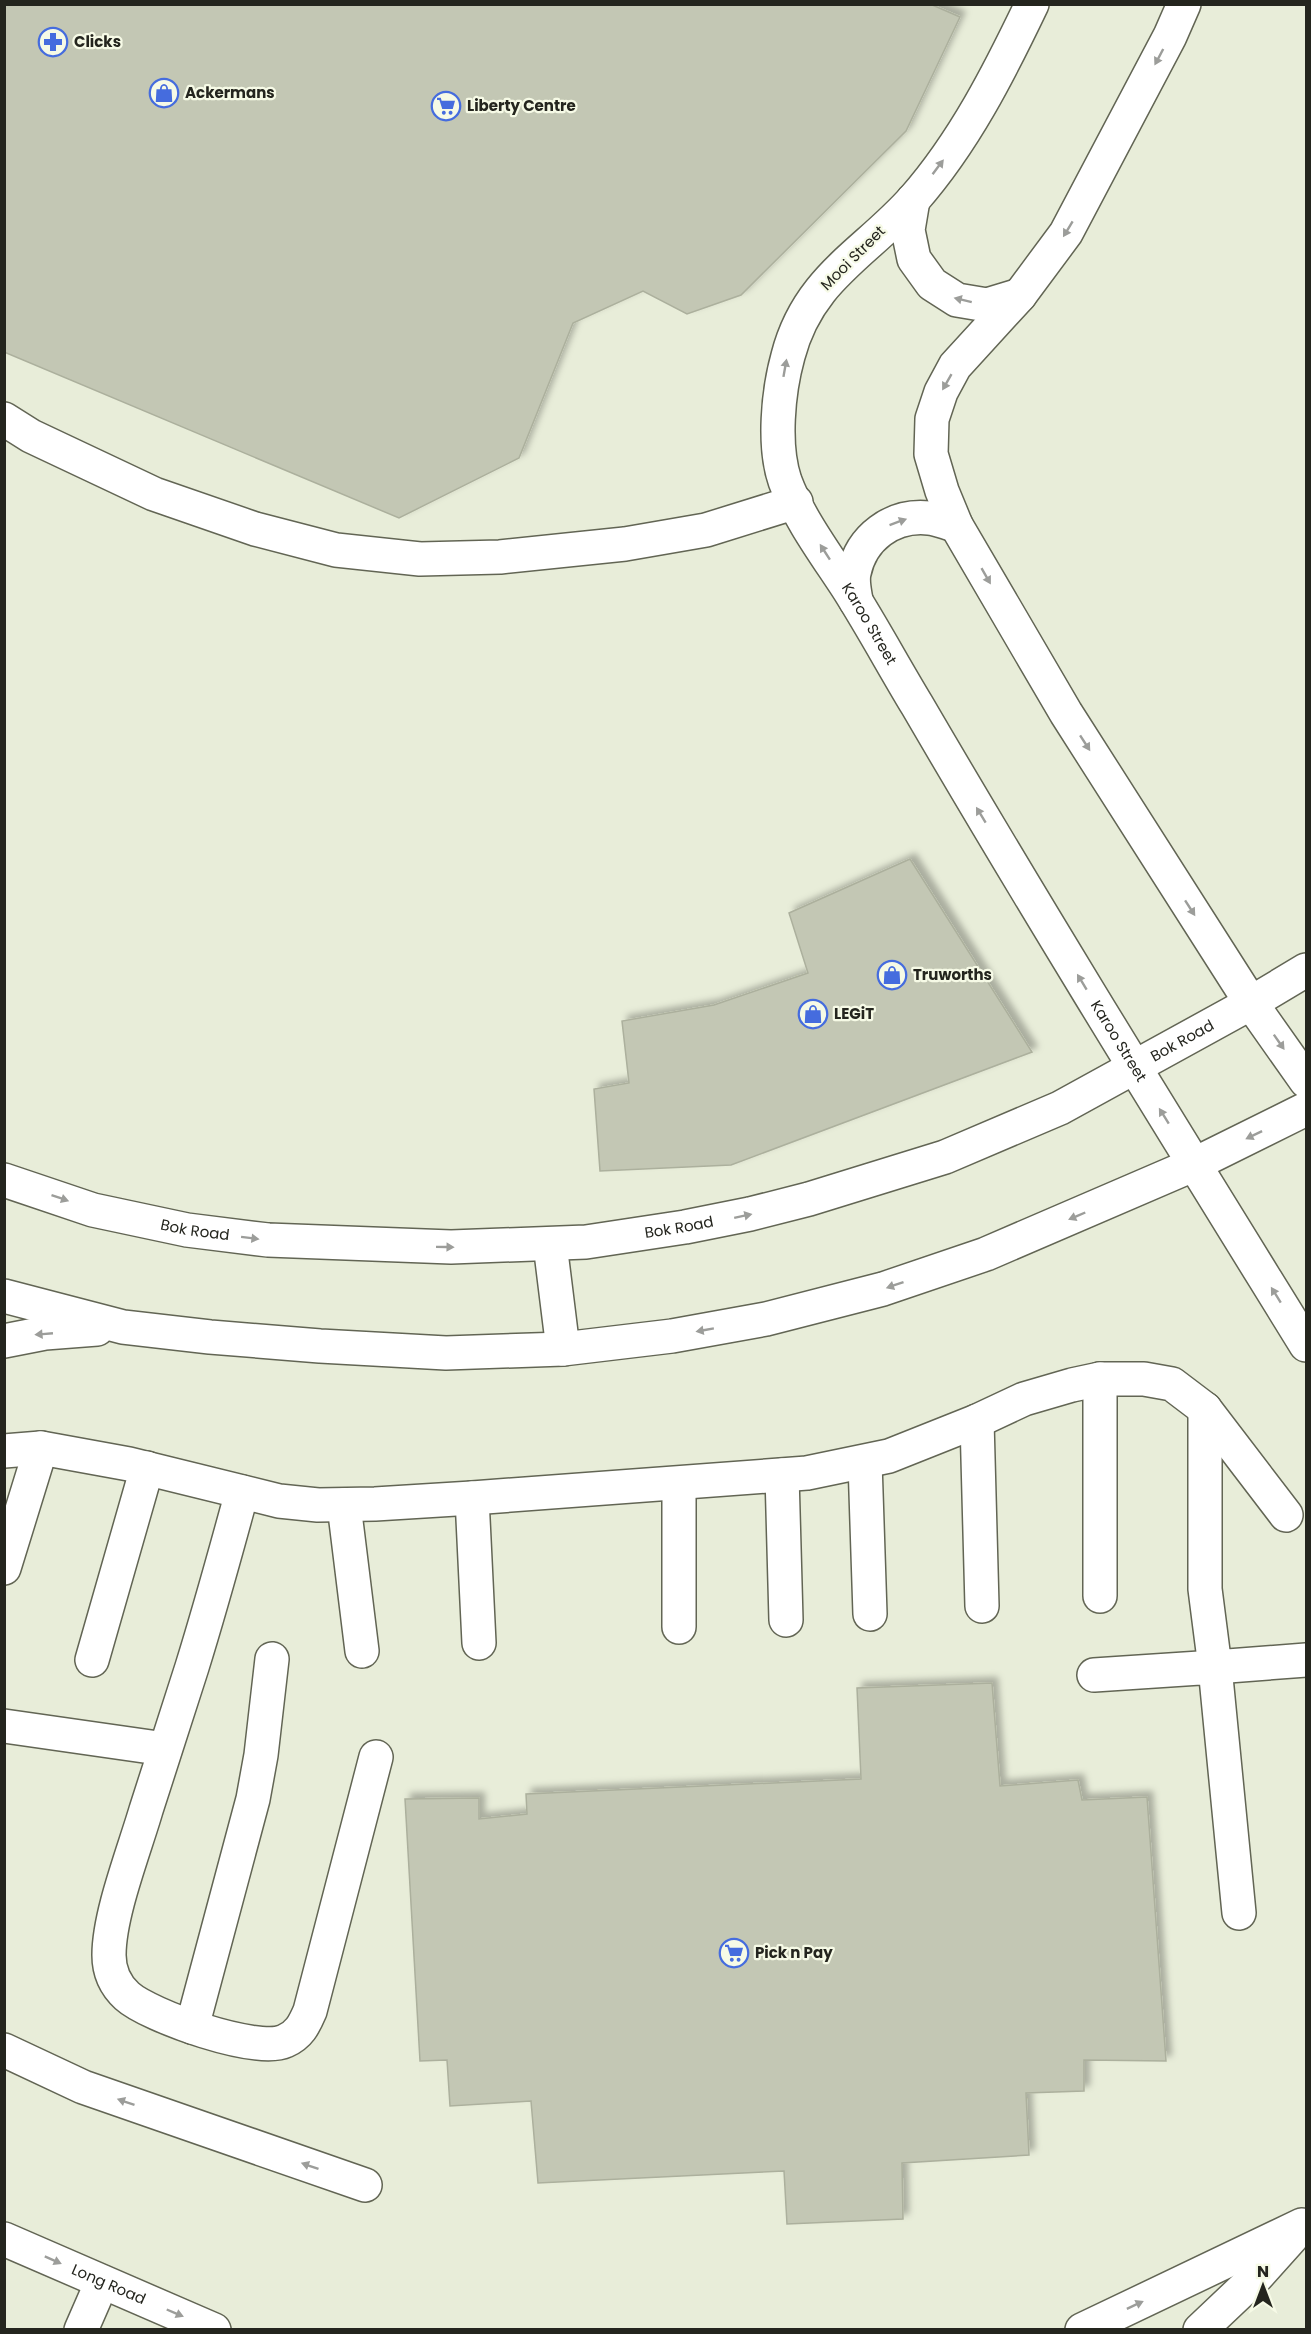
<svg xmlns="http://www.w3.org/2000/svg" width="1311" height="2334" font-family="Poppins,sans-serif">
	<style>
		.building { fill: #c3c7b4; stroke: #acb09d; stroke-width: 1.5; filter: url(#shadow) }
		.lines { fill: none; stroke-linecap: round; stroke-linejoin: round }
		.minor-casing { stroke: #626554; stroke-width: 36 }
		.minor { stroke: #fff; stroke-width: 33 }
		.oneway { fill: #9c9d9a }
		.labels { text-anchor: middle; stroke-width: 4.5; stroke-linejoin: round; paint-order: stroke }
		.poi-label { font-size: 15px; font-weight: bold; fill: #24251e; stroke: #f6fae6; text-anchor: start }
		.street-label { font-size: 15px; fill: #24251e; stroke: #f6fae6 }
	</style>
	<defs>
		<filter id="shadow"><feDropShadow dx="5.5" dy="-5.5" stdDeviation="3" flood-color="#0004"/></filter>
	</defs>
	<rect width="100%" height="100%" fill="#e8edd9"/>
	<!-- building -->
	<path class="building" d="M4,4H930L960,17L906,131L741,295L687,314L643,291L573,323L519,458L399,518L4,352Z
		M910,859L1032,1052L731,1165L600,1171L594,1089L629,1083L622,1021L714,1005L808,973L789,913Z
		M992,1683L1000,1786L1078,1780L1082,1800L1147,1797L1166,2061L1084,2060V2091L1026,2093L1029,2155L902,2163L903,2219L787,2224L784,2171L538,2183L531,2101L450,2106L447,2060L420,2061L405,1799L479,1798V1819L527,1814L526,1794L861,1779L857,1688Z"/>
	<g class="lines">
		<!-- minor casing -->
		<g class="minor-casing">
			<g id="minor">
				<path id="s1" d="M1032,4C999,73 964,142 914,199C865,254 808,278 788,356C778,392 773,446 785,481C799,519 827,556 849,590C873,628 894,667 917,705C1043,921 1175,1133 1306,1345"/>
				<path d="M1184,4L1170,36L1066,233L1020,295L955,366L941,392L932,419L931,454L942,491L956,525L1066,713L1251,1003L1306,1081"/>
				<path d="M913,200L908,230L914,259L932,284L957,300L987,305L1020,295"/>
				<path d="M4,419L31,436L154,494L255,529L336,550L420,559L500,557L625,544L706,530L796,502"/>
				<path d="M856,601C855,593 852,582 854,573C861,538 892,514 929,518C938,519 947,523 956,525"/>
				<path id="s2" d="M4,1180L93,1210L187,1230L268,1240L451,1247L586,1242L685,1227L750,1214L809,1199L945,1157L1060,1108L1251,1003L1306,970"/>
				<path d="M550,1244L563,1349"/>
				<path d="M4,1296L123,1327L210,1337L320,1346L446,1353L563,1349L672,1336L766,1319L883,1289L986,1254L1195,1164L1306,1109"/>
				<path d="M4,1341L45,1333L97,1329"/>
				<path d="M1100,1379V1596"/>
				<path d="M1205,1409V1589L1215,1667L1306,1660"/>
				<path d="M977,1421L982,1606"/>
				<path d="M4,1451L41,1448L129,1464L279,1501L318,1505L375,1504L472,1498L807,1473L889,1456L977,1421L1024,1399L1072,1385L1100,1379H1144L1172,1384L1205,1409L1286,1515"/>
				<path d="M865,1462L870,1614"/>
				<path d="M782,1475L786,1620"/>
				<path d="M679,1484V1627"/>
				<path d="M242,1492C226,1551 210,1609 192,1667C177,1715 161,1762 146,1810C134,1851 109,1914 109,1955C109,1971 115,1985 127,1996C149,2016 257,2054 285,2041C299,2035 304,2025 310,2011L376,1757"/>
				<path d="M472,1498L479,1643"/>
				<path d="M344,1505L362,1651"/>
				<path d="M4,1568L41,1448"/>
				<path d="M92,1660L147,1468"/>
				<path d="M1094,1675L1215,1667L1239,1913"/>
				<path d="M4,1726L165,1749"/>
				<path d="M192,2027L253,1799L261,1755L272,1659"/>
				<path d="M4,2050L83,2087L365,2185"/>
				<path id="s3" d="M4,2239L214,2330"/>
				<path d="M81,2330L102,2282"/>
				<path d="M1082,2330L1302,2225"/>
				<path d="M1200,2330L1257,2276L1292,2237"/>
			</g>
		</g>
		<!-- minor -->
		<use href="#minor" class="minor"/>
	</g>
	<!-- one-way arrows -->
	<defs><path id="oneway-solid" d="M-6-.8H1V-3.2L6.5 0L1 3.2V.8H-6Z" transform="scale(1.5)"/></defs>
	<g class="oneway">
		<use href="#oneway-solid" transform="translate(1159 57) rotate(118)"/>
		<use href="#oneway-solid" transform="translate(938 167) rotate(-53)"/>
		<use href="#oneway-solid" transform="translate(1068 229) rotate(121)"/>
		<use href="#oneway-solid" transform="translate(963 300) rotate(-166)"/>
		<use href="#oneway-solid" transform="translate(785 368) rotate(-80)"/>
		<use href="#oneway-solid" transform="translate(947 382) rotate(120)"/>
		<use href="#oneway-solid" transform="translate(898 522) rotate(-20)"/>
		<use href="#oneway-solid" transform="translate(825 552) rotate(-123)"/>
		<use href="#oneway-solid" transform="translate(986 576) rotate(60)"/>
		<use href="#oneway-solid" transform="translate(1085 743) rotate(57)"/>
		<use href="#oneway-solid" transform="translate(981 815) rotate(-121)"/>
		<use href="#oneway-solid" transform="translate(1190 908) rotate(57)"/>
		<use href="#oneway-solid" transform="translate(1082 982) rotate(-121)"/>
		<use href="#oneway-solid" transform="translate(1279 1042) rotate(55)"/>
		<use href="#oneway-solid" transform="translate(1164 1116) rotate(-122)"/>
		<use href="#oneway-solid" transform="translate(1254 1135) rotate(154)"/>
		<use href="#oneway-solid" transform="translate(60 1198) rotate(19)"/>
		<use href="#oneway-solid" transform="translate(743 1216) rotate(-12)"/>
		<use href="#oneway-solid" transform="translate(1077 1216) rotate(157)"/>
		<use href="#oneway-solid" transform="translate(250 1238) rotate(7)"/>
		<use href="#oneway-solid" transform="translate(445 1247) rotate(1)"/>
		<use href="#oneway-solid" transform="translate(895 1285) rotate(161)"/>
		<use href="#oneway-solid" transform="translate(1276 1295) rotate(-122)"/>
		<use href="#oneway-solid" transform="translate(705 1330) rotate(170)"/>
		<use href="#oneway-solid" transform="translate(44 1334) rotate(175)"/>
		<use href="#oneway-solid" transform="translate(126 2102) rotate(-161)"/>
		<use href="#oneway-solid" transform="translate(310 2166) rotate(-161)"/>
		<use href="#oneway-solid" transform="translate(53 2260) rotate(24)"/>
		<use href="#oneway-solid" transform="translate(1135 2305) rotate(-25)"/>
		<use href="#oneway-solid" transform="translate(175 2313) rotate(23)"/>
	</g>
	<!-- icons -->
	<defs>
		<g id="pharmacy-ring" transform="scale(1.5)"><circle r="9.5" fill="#f6fae6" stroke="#456cde" stroke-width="1.5"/><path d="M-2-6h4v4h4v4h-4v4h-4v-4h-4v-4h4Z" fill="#456cde"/></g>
		<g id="shop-ring" transform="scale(1.5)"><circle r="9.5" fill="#f6fae6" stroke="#456cde" stroke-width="1.5"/><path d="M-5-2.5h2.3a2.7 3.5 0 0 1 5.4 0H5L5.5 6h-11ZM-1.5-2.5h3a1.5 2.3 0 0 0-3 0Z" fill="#456cde"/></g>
		<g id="supermarket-ring" transform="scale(1.5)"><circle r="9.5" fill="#f6fae6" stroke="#456cde" stroke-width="1.5"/><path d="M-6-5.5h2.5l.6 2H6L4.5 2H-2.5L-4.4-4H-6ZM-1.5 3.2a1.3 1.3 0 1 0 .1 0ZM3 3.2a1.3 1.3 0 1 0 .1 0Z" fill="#456cde"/></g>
	</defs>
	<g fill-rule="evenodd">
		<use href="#pharmacy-ring" x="53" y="42"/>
		<use href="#shop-ring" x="164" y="93"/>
		<use href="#supermarket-ring" x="446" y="106"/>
		<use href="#shop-ring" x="892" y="975"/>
		<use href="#shop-ring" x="813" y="1014"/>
		<use href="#supermarket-ring" x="734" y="1953"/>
	</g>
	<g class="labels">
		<!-- poi labels -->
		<g class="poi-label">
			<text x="74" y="47">Clicks</text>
			<text x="185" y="98">Ackermans</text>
			<text x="467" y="111">Liberty Centre</text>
			<text x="913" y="980">Truworths</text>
			<text x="834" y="1019">LEGiT</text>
			<text x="755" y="1958">Pick n Pay</text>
		</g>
		<!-- street labels -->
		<g class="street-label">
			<text transform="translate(853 258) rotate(-45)" y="5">Mooi Street</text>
			<text dy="5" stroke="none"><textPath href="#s1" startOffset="726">Karoo Street</textPath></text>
			<text dy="5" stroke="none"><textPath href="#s1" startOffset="1212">Karoo Street</textPath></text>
			<text dy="5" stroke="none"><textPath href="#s2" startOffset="1224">Bok Road</textPath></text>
			<text dy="5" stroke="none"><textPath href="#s2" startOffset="684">Bok Road</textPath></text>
			<text dy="5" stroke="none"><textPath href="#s2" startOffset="198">Bok Road</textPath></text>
			<text dy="5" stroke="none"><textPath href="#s3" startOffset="114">Long Road</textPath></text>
		</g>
	</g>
	<!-- border -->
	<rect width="1311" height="2334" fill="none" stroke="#24251e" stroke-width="12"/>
	<!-- north arrow -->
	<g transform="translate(1263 2286)" stroke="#f6fae6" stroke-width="4.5" paint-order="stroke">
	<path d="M0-4.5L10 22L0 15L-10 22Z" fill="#24251e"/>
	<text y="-9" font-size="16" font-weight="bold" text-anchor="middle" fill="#24251e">N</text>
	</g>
</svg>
